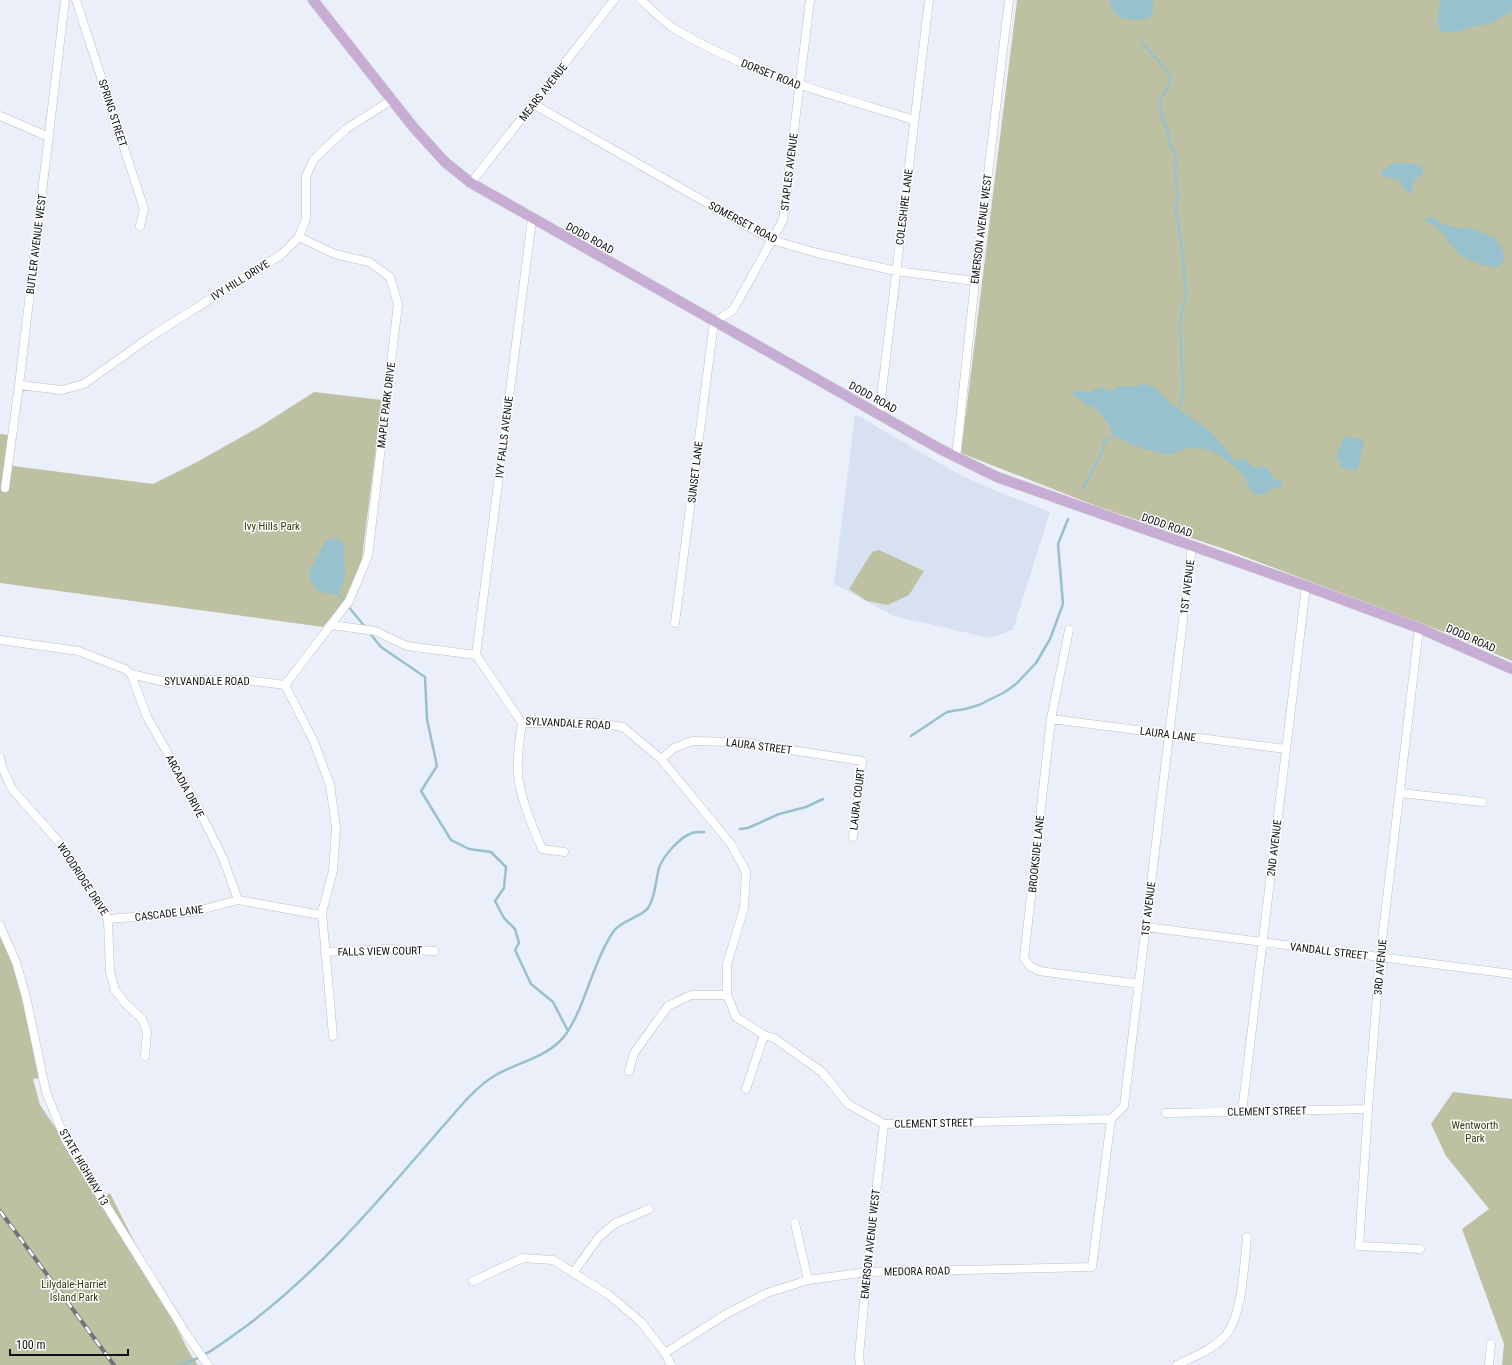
<svg xmlns="http://www.w3.org/2000/svg" width="1512" height="1365" font-family="'Roboto Condensed',sans-serif">
	<style>
		.built { fill: #d8e1f1 }
		.green { fill: #bdc1a1 }
		.water { fill: #97c2cd }
		.lines { fill: none; stroke-linecap: round; stroke-linejoin: round }
		.stream { stroke: #97c2cd; stroke-width: 2.5 }
		.minor-casing { stroke: #bbc0ca; stroke-width: 9 }
		.major-casing { stroke: #cfcfd0; stroke-width: 11 }
		.minor { stroke: #fff; stroke-width: 8 }
		.major { stroke: #c7add3; stroke-width: 10 }
		.rail-casing { stroke: #71747b; stroke-width: 4 }
		.rail { stroke: #fff; stroke-width: 2.5; stroke-dasharray: 8; stroke-linecap: butt }
		.labels { text-anchor: middle; stroke-width: 3; stroke-linejoin: round; paint-order: stroke }
		.street-label { font-size: 11px; fill: #0f1114; stroke: #fff }
		.park-label { font-size: 11px; fill: #35370c; stroke: #fff }
	</style>
	<rect width="100%" height="100%" fill="#eaeffa"/>
	<!-- built -->
	<path class="built" d="M855,414L960,475L999,492L1050,512L1013,630L990,638L894,616L834,584Z"/>
	<!-- green -->
	<path class="green" d="M1017,0H1512V661L1452,635L1227,550L1096,506L961,453Z
		M314,392L382,400L361,566L350,594L323,627L0,583V434L9,435L13,466L153,484L197,462L261,426Z
		M879,550L924,571L909,595L888,605L867,601L849,589L872,552Z
		M0,928L25,991L46,1077L33,1079L40,1105L103,1198L110,1193L189,1352L198,1365H0Z
		M1453,1092L1512,1099V1365H1502L1504,1344L1462,1229L1489,1209L1446,1156L1431,1124Z"/>
	<!-- water -->
	<path class="water" d="M1109,0H1153C1154,15 1153,20 1137,20C1121,20 1114,17 1109,0Z
		M1440,0H1512V11C1504,16 1493,23 1484,25C1480,26 1477,25 1474,26C1462,30 1453,35 1441,31L1437,23Z
		M1393,163C1401,164 1417,162 1423,167V174L1415,180L1411,193L1408,194L1398,180L1381,175V172Z
		M1427,217L1435,218L1443,224L1458,228L1474,229L1495,238L1502,249L1505,257L1501,265L1494,268L1490,266L1480,265L1460,255L1457,254V250L1452,247L1443,233L1437,227L1427,222L1425,218Z
		M1145,384L1154,387L1172,405L1206,428L1221,443L1234,459L1236,460L1245,459L1255,467H1264L1268,469L1270,471L1273,478L1281,482L1282,487L1279,488L1272,487L1267,493L1258,495C1248,492 1248,481 1242,474C1238,468 1216,452 1210,450C1202,448 1193,447 1185,449C1179,451 1174,454 1168,454C1158,454 1122,443 1116,435L1113,437L1110,426L1100,414L1098,410L1085,404L1071,392L1074,391L1091,392C1097,386 1105,388 1112,391L1119,386L1131,387Z
		M1344,436L1364,440L1358,471L1340,467L1341,462L1338,461L1337,455Z
		M337,538L343,543L344,546L345,574V580L338,594L323,593L317,590L310,580L309,572L326,540Z"/>
	<g class="lines">
		<!-- stream -->
		<path class="stream" d="M1141,42L1168,71L1171,78L1168,88L1161,98L1160,104L1162,117L1167,129L1170,145L1174,151L1177,162L1175,173L1178,196L1175,214L1178,220L1183,260L1186,295L1180,320L1183,392L1179,411
			M1082,490L1103,451L1104,442L1114,435
			M338,594L366,628
			M369,632L381,647L425,677L427,719L437,766L421,791L451,840L469,849L491,852L506,867L504,888L495,901L504,918L515,929L519,943L515,950L531,984L553,1002L568,1031
			M911,736L947,712L965,709L979,705L1005,692L1016,684L1036,663L1050,639L1063,604L1058,544L1068,519
			M740,829L748,828L779,814L806,807L823,799
			M179,1365C205,1358 227,1340 249,1324C332,1261 397,1178 466,1100C475,1091 484,1081 496,1075C517,1063 543,1058 560,1041C569,1033 574,1020 579,1010C590,984 598,955 613,932C621,920 642,917 648,908C656,896 655,882 659,868C663,856 680,837 692,833C695,832 700,832 704,832"/>
		<!-- minor casing -->
		<g class="minor-casing">
			<path id="minor" d="M76,0L144,209L140,226
				M641,0C651,9 662,20 673,28C747,73 832,95 914,120
				M533,104L772,240L817,253L896,271L975,281
				M0,116L49,137
				M471,183L614,0
				M19,385L62,390L84,384L150,337L282,254L299,237L306,218V176L314,159L346,129L393,99
				M879,415L929,0
				M956,458L975,281L1009,0
				M5,488L19,385L65,0
				M675,623L714,322L733,310L783,220L810,0
				M331,625L375,631L407,646L476,655L522,723
				M1419,628L1380,957L1368,1109L1359,1246L1420,1249
				M1069,630L1051,719L1024,958L1030,966L1039,971L1139,984
				M0,640L78,651L125,669L131,674L169,683L185,680H246L285,685
				M476,655L532,219
				M131,674L147,717L191,794L223,858L238,900
				M285,685L349,601L368,556L398,304L390,277L369,262L335,254L299,237
				M285,685L314,742L330,785L336,828L333,871L322,912L333,1036
				M1051,719L1286,749
				M522,723H596L623,727L661,759L731,844L746,872L744,908L727,964V995L736,1017L764,1035L774,1038L822,1072L848,1104L884,1124L1111,1119
				M522,723C519,741 516,764 519,782C523,805 533,827 542,849L564,852
				M0,758L2,767L12,789L58,841L108,919L110,972L115,990L125,1003L142,1019L147,1032L145,1056
				M661,759L674,748L692,741L740,742L862,761L853,837
				M1400,793L1482,802
				M108,919L193,912L238,900L321,915L322,912
				M0,926L16,962L26,997L46,1092L66,1141L187,1335L208,1365
				M1146,927L1512,974
				M325,952L389,949L434,951
				M629,1071L634,1053L668,1006L691,995H727
				M746,1089L764,1035
				M1242,1111L1306,586
				M1166,1113L1368,1109
				M795,1223L808,1280
				M573,1273L599,1237L614,1224L649,1209
				M473,1281L523,1258L553,1260L609,1295L641,1322L665,1353L671,1365
				M665,1353L726,1314L767,1293L808,1280L867,1272L1092,1267L1111,1119L1124,1106L1192,546
				M860,1365L859,1355L867,1272L884,1124
				M1177,1365C1192,1357 1212,1350 1224,1337C1243,1317 1244,1264 1247,1237
				M1489,1365L1491,1344"/>
		</g>
		<!-- major casing -->
		<g class="major-casing">
			<path id="major" d="M313,0L414,128L445,162L471,183L940,449L997,477L1306,586L1419,628L1512,669"/>
		</g>
		<!-- minor -->
		<use href="#minor" class="minor"/>
		<!-- major -->
		<use href="#major" class="major"/>
		<!-- rail casing -->
		<g class="rail-casing">
			<path id="rail" d="M0,1211L114,1365"/>
		</g>
		<!-- rail -->
		<use href="#rail" class="rail"/>
	</g>
	<g class="labels">
		<!-- street labels -->
		<g class="street-label">
			<text transform="translate(771 74) rotate(22)" y="4">DORSET ROAD</text>
			<text transform="translate(543 92) rotate(-52)" y="4">MEARS AVENUE</text>
			<text transform="translate(113 113) rotate(72)" y="4">SPRING STREET</text>
			<text transform="translate(789 172) rotate(-83)" y="4">STAPLES AVENUE</text>
			<text transform="translate(904 207) rotate(-83)" y="4">COLESHIRE LANE</text>
			<text transform="translate(743 222) rotate(28)" y="4">SOMERSET ROAD</text>
			<text transform="translate(981 229) rotate(-83)" y="4">EMERSON AVENUE WEST</text>
			<text transform="translate(590 238) rotate(29)" y="4">DODD ROAD</text>
			<text transform="translate(36 244) rotate(-83)" y="4">BUTLER AVENUE WEST</text>
			<text transform="translate(240 280) rotate(-32)" y="4">IVY HILL DRIVE</text>
			<text transform="translate(873 397) rotate(29)" y="4">DODD ROAD</text>
			<text transform="translate(386 405) rotate(-83)" y="4">MAPLE PARK DRIVE</text>
			<text transform="translate(504 437) rotate(-83)" y="4">IVY FALLS AVENUE</text>
			<text transform="translate(695 472) rotate(-83)" y="4">SUNSET LANE</text>
			<text transform="translate(1167 525) rotate(19)" y="4">DODD ROAD</text>
			<text transform="translate(1187 587) rotate(-83)" y="4">1ST AVENUE</text>
			<text transform="translate(1471 638) rotate(24)" y="4">DODD ROAD</text>
			<text x="207" y="685">SYLVANDALE ROAD</text>
			<text transform="translate(568 723) rotate(3)" y="4">SYLVANDALE ROAD</text>
			<text transform="translate(1168 734) rotate(7)" y="4">LAURA LANE</text>
			<text transform="translate(759 746) rotate(7)" y="4">LAURA STREET</text>
			<text transform="translate(185 786) rotate(62)" y="4">ARCADIA DRIVE</text>
			<text transform="translate(857 799) rotate(-83)" y="4">LAURA COURT</text>
			<text transform="translate(1274 848) rotate(-83)" y="4">2ND AVENUE</text>
			<text transform="translate(1036 854) rotate(-84)" y="4">BROOKSIDE LANE</text>
			<text transform="translate(83 879) rotate(57)" y="4">WOODRIDGE DRIVE</text>
			<text transform="translate(1148 909) rotate(-83)" y="4">1ST AVENUE</text>
			<text transform="translate(169 913) rotate(-7)" y="4">CASCADE LANE</text>
			<text transform="translate(380 951) rotate(-1)" y="4">FALLS VIEW COURT</text>
			<text transform="translate(1329 951) rotate(7)" y="4">VANDALL STREET</text>
			<text transform="translate(1380 967) rotate(-85)" y="4">3RD AVENUE</text>
			<text transform="translate(1267 1111) rotate(-1)" y="4">CLEMENT STREET</text>
			<text transform="translate(934 1123) rotate(-1)" y="4">CLEMENT STREET</text>
			<text transform="translate(84 1167) rotate(60)" y="4">STATE HIGHWAY 13</text>
			<text transform="translate(870 1244) rotate(-84)" y="4">EMERSON AVENUE WEST</text>
			<text transform="translate(917 1271) rotate(-1)" y="4">MEDORA ROAD</text>
		</g>
		<!-- park labels -->
		<g class="park-label">
			<text x="272" y="530">Ivy Hills Park</text>
			<text x="1475" y="1129">Wentworth<tspan x="1475" dy="13">Park</tspan></text>
			<text x="74" y="1288">Lilydale-Harriet<tspan x="74" dy="13">Island Park</tspan></text>
		</g>
	</g>
	<!-- scale -->
	<path d="M10 1349v6h118v-6" fill="none" stroke="#0f1114" stroke-width="2"/>
	<text x="16" y="1349" font-size="12" fill="#0f1114" stroke="#ffffff" stroke-width="3" paint-order="stroke">100 m</text>
</svg>
